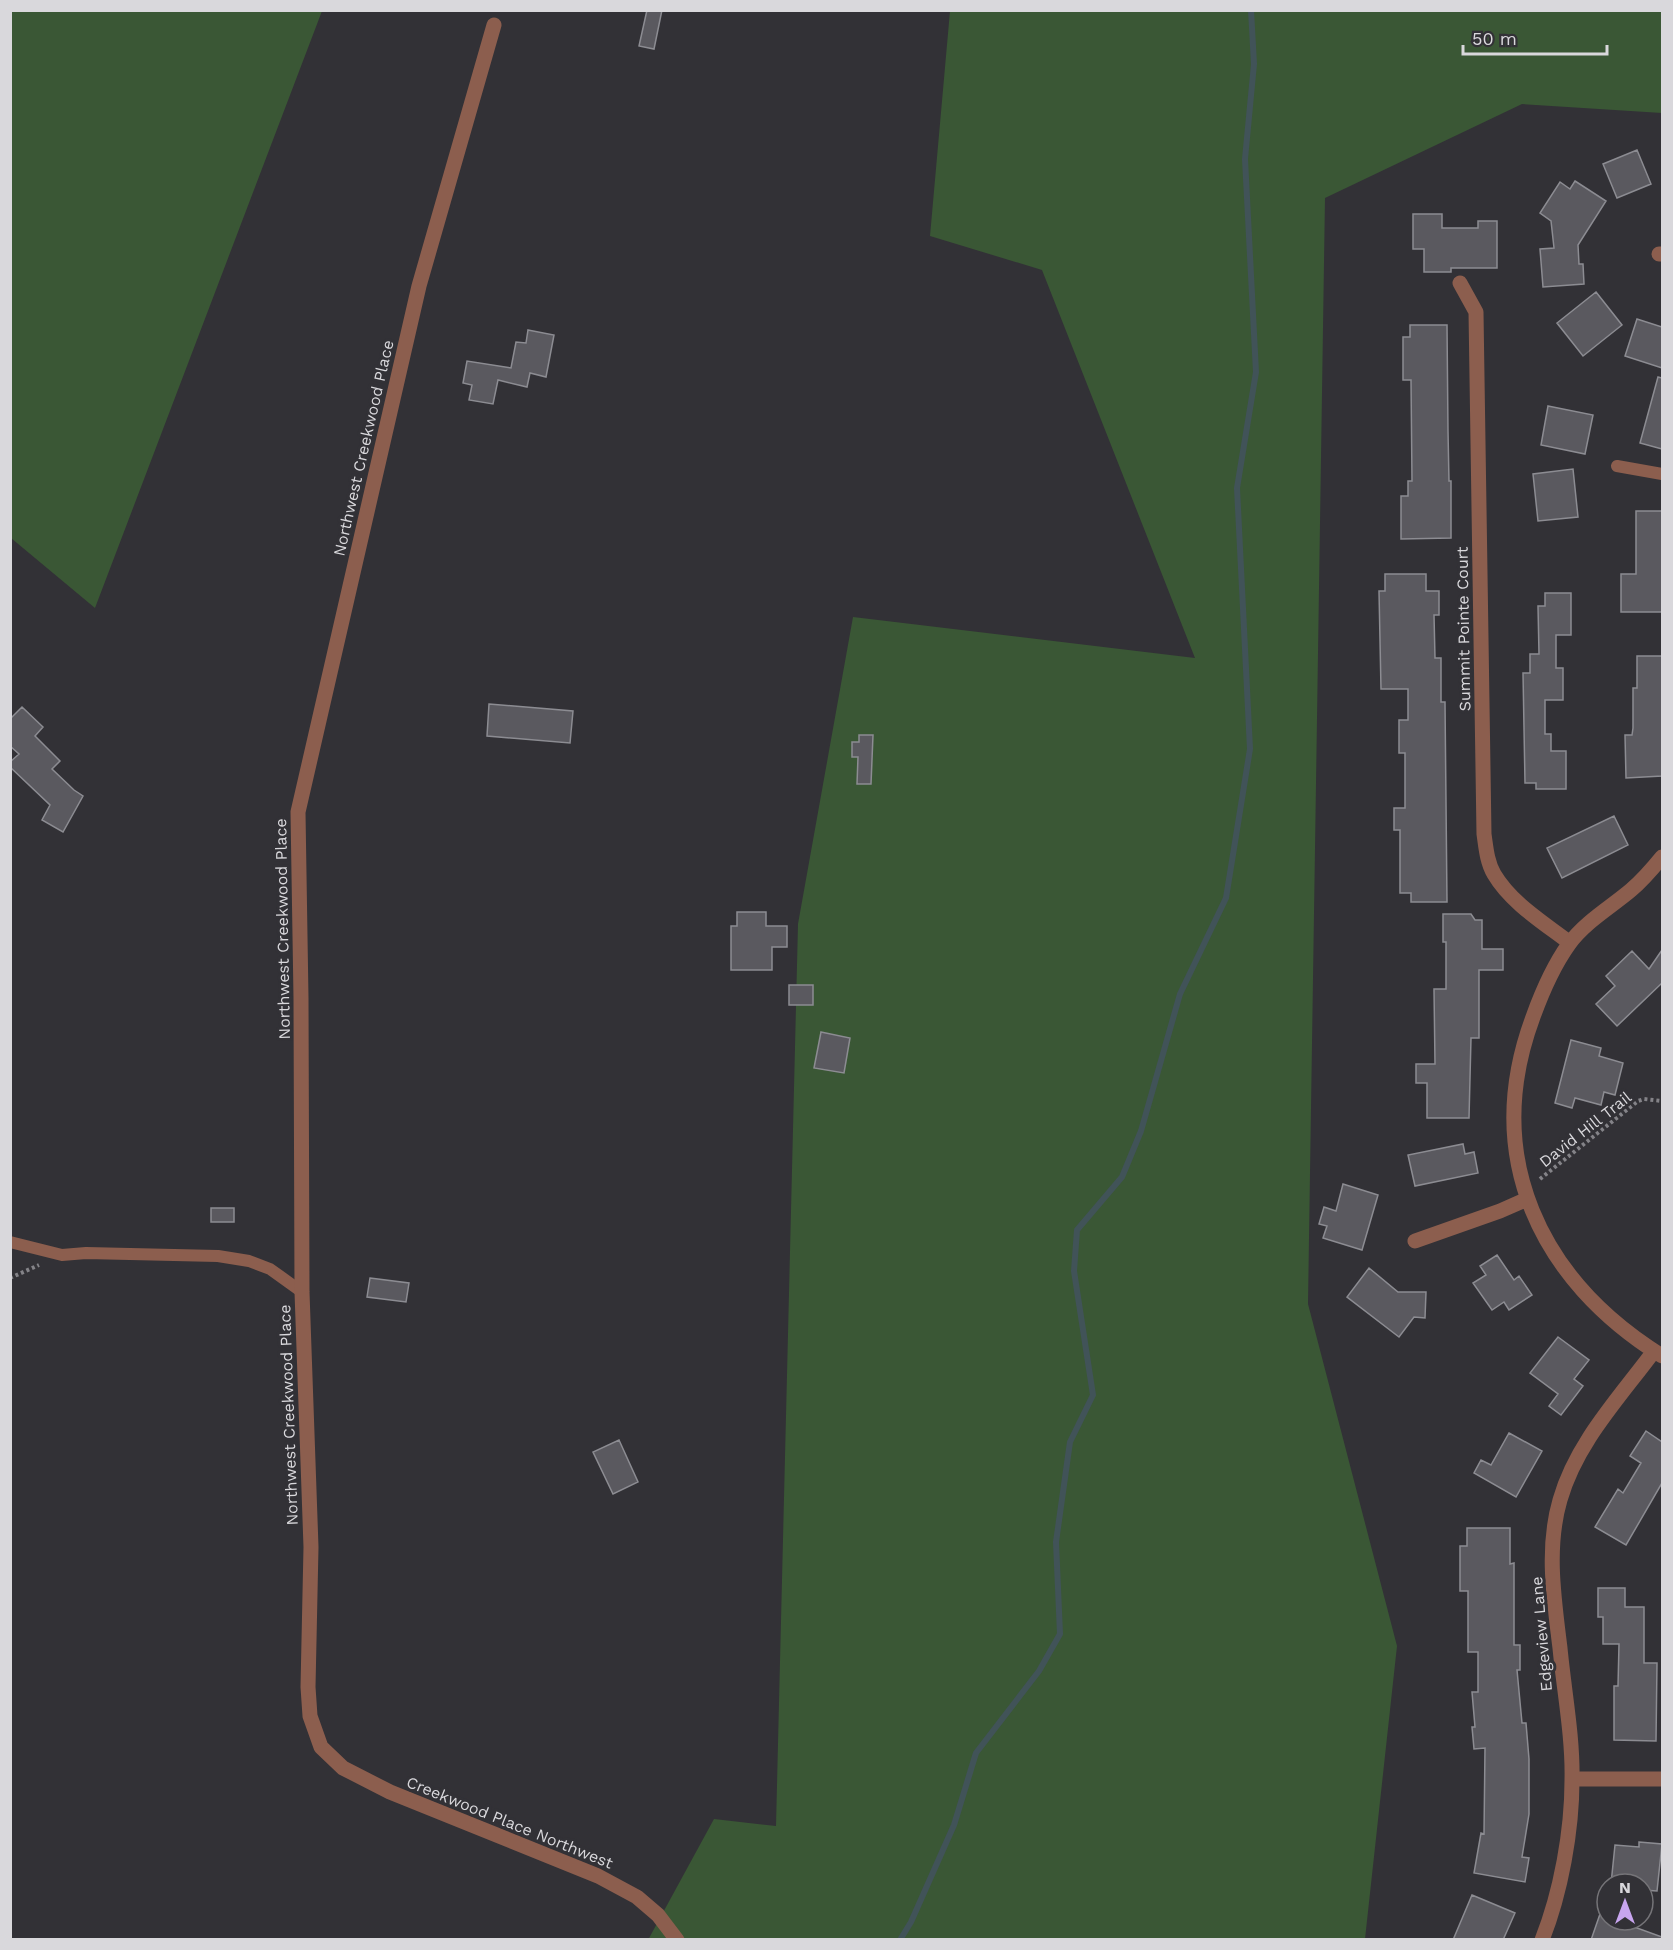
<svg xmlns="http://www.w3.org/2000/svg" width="1673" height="1950" font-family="'Work Sans',sans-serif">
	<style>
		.green { fill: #3a5735 }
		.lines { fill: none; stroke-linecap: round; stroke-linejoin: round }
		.stream { stroke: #415358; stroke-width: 6 }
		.building { fill: #5a595f; stroke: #8c8c92; stroke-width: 1.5 }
		.path { stroke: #848388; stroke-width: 4; stroke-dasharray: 3 3; stroke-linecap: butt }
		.service { stroke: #8c5e4e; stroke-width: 12 }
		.minor { stroke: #8c5e4e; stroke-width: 15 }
		.labels { text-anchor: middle; stroke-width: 6; stroke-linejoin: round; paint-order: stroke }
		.street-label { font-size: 16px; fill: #d9d8dc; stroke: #323136 }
	</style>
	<rect width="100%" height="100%" fill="#323136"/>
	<!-- green -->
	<path class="green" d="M10,11H322L95,608L11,538Z
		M950,11H1662V113L1522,104L1325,198L1308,1304L1397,1646L1365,1939L648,1940L714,1819L776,1826L798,924L853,617L1195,658L1042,270L930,236Z"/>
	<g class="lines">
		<!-- stream -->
		<path class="stream" d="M900,1940L911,1922L954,1825L976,1753L1039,1671L1060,1634L1056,1542L1070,1442L1093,1395L1074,1271L1077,1230L1122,1177L1141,1131L1180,994L1226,898L1250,749L1237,488L1256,372L1245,159L1254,64L1251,10"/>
	</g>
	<!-- building -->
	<path class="building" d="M647,10H662L654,49L639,46Z
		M1637,150L1651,184L1617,198L1603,164Z
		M1575,181L1606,201L1578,245L1579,264H1583L1584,284L1543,287L1540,249L1554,248L1551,221L1540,213L1560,182L1570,189Z
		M1413,214H1442V228H1478V221H1497V268H1451V272H1424V249H1413Z
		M1596,292L1622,325L1583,356L1557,323Z
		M1637,319L1662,327V368L1625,356Z
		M1410,325H1447L1448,431L1449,481H1451V538L1401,539V496H1408V481H1412L1411,380H1403V337H1410Z
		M528,330L554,335L546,377L530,373L527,387L498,380L493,404L469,400L472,385L463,383L467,361L511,368L516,342L526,343Z
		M1658,377L1662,378V449L1640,443Z
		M1548,406L1593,415L1585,454L1541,445Z
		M1573,469L1578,517L1538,521L1533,474Z
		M1636,511H1662V612H1621V574H1636Z
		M1385,574H1426V591H1439V615H1434L1435,658H1441V702H1445L1447,902H1411V893H1400V830H1394V808H1405V753H1399V720H1408V689H1381L1379,591H1385Z
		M1545,593H1571V635H1556V668H1563V700H1545V734H1551V751H1566V789H1536V783H1525L1523,673H1530V654H1539L1538,606H1545Z
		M1637,656H1662V776L1626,778L1625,735H1632L1633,728V688H1637Z
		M489,704L573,711L570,743L487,736Z
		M22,707L43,727L35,736L60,761L52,769L74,790L83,796L63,832L42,820L50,805L10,767V762L19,754L10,746V719Z
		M859,735H873L871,784H857L858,757H852V742H859Z
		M1614,816L1628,845L1562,878L1547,848Z
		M737,912H766V926H787V947H772V970H731V926H737Z
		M1443,914H1471L1475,920H1482V949H1503V970H1479V1038H1471L1469,1118H1427V1083H1416V1064H1435L1434,989H1446V942H1443Z
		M1662,950V983L1617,1026L1596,1004L1615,986L1606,976L1632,951L1649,969Z
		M789,985H813V1005H789Z
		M821,1032L850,1038L844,1073L814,1068Z
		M1571,1040L1601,1048L1599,1056L1623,1063L1615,1095L1604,1092L1601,1105L1575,1098L1572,1108L1555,1103Z
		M1463,1144L1465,1154L1474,1152L1478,1173L1415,1186L1408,1155Z
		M1343,1184L1378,1195L1362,1250L1323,1238L1327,1226L1319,1224L1324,1207L1336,1211Z
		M211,1208H234V1222H211Z
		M1497,1255L1514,1280L1519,1276L1532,1295L1509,1310L1504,1302L1492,1310L1473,1283L1486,1275L1480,1266Z
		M1369,1268L1398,1292H1426L1425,1318L1414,1317L1399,1337L1347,1297Z
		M370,1278L409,1283L406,1302L367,1297Z
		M1558,1337L1589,1360L1574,1379L1583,1386L1561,1415L1549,1406L1558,1394L1530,1373Z
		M1646,1431L1662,1442V1483L1626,1545L1595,1527L1618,1489L1623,1493L1641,1463L1630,1456Z
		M1509,1433L1542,1451L1516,1497L1474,1473L1481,1460L1491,1465Z
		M619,1440L638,1482L613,1494L593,1452Z
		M1467,1528H1510V1564L1514,1563V1645H1520V1670H1517L1522,1723H1526L1529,1759V1814L1522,1857L1529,1858L1525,1882L1474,1873L1481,1833L1484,1834L1485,1748L1474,1749L1472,1727H1475L1472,1692H1478V1652H1468V1591H1460V1546H1467Z
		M1598,1588H1625V1607H1644V1663H1657L1656,1741L1614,1740V1686H1618L1619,1644H1603V1617H1598Z
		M1639,1842L1662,1844L1657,1891L1643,1890V1884H1611L1615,1845L1639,1847Z
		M1472,1895L1515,1913L1503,1940H1453Z
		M1600,1914L1607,1917V1920H1615L1662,1937V1940H1591Z"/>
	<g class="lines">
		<!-- path -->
		<path class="path" d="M1540,1179L1638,1101L1644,1099L1662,1101
			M10,1278L39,1265"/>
		<!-- service -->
		<path class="service" d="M1617,466L1662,474
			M10,1242L62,1255L86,1253L218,1256L249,1261L270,1269L302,1292"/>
		<!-- minor -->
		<path class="minor" d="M494,25L419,286L298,812L301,998L302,1292L311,1547L308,1687L310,1716L321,1747L343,1768L390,1792L598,1876L637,1897L658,1915L677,1940
			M1659,254H1662
			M1460,283L1476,312L1484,834C1486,848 1487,862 1494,874C1511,903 1544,923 1570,943
			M1662,857C1653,868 1643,880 1631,890C1611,907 1585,922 1569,944C1554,965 1542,992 1533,1017C1481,1157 1540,1280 1662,1356
			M1415,1241L1500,1211L1527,1199
			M1572,1779H1662
			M1542,1940C1561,1892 1572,1831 1572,1780C1573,1737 1564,1691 1560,1648C1554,1599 1546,1548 1560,1500C1576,1443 1620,1397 1654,1351"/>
	</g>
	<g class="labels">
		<!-- street labels -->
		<g class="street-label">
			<text transform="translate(363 448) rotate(-77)" y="6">Northwest Creekwood Place</text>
			<text transform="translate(1463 629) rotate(-91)" y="6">Summit Pointe Court</text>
			<text transform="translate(282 929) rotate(-91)" y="6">Northwest Creekwood Place</text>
			<text transform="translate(1585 1129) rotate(-38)" y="6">David Hill Trail</text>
			<text transform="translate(288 1415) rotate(-92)" y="6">Northwest Creekwood Place</text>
			<text transform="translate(1541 1634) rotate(-95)" y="6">Edgeview Lane</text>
			<text transform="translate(510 1822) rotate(22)" y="6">Creekwood Place Northwest</text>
		</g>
	</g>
	<!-- border -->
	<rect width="1673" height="1950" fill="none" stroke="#d9d8dc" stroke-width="24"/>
	<!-- north arrow -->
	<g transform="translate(1625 1902)"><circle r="28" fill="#323136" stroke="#757478" stroke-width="1.5"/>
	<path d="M0-4.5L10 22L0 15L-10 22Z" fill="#c8a5ef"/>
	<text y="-9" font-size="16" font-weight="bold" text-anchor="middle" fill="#d9d8dc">N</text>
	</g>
	<!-- scale -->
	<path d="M1463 45v9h144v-9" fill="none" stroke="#d9d8dc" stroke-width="3"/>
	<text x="1472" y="45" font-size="18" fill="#d9d8dc" stroke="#323136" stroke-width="4.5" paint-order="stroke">50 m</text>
</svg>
